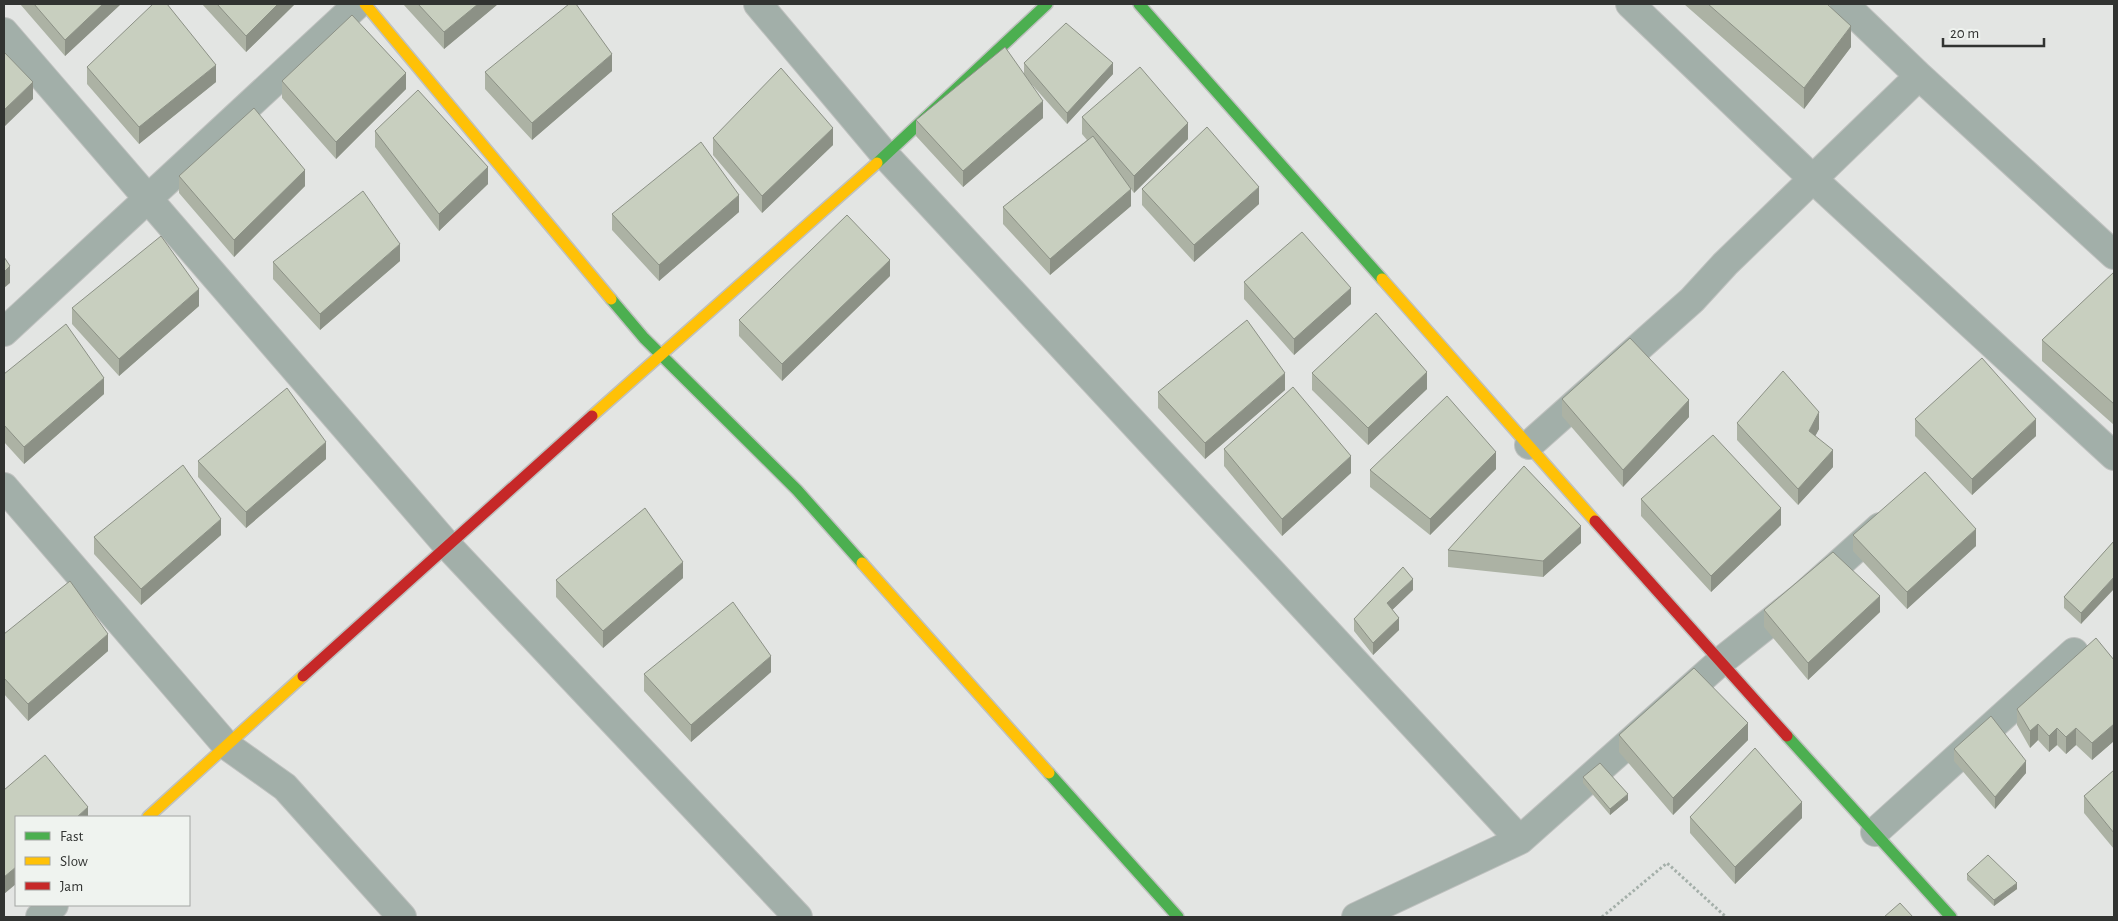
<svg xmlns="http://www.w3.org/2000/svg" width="2118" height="921" font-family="'Alegreya Sans',sans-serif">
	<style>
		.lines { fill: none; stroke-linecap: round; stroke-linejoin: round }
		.street-casing { stroke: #bfc1bf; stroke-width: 30 }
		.fast-casing { stroke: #bfc1bf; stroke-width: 14 }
		.slow-casing { stroke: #bfc1bf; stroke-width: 14 }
		.jam-casing { stroke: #bfc1bf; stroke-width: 14 }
		.path { stroke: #a4afa9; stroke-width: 3; stroke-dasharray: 2.5 2.5; stroke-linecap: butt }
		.street { stroke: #a2afa9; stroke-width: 28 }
		.fast { stroke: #4caf50; stroke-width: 11 }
		.slow { stroke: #ffc107; stroke-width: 11 }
		.jam { stroke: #c62828; stroke-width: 11 }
		.wall { fill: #acb2a4 }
		.shaded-wall { fill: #8c9186 }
		.building { fill: #c8cfbf; stroke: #8c9186 }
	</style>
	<rect width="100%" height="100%" fill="#e3e5e3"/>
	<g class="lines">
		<!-- street casing -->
		<g class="street-casing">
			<path id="street" d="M758,4L885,155L1520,840
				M1630,4L1814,180L2114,456
				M1844,4L1919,76
				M4,32L447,545L798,917
				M4,332L358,4
				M1529,445L1692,300L1725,264L1919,76L2114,255
				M4,487L226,745L285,787L402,917
				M1875,832L2074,652
				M40,917L54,905
				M1356,917L1520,840L1720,662L1803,596L1880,527"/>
		</g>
		<!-- fast casing -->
		<g class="fast-casing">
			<path id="fast" d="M1139,4L1382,279
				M877,163L1047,4
				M611,299L644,338L797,490L862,563
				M1787,736L1951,917
				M1049,773L1178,917"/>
		</g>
		<!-- slow casing -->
		<g class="slow-casing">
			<path id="slow" d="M365,4L611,299
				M1382,279L1595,521
				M592,416L877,163
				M862,563L1049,773
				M148,817L303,676"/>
		</g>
		<!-- jam casing -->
		<g class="jam-casing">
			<path id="jam" d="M1595,521L1787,736
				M303,676L592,416"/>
		</g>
		<!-- path -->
		<path class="path" d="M1602,917L1667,863L1726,917"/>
		<!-- street -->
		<use href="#street" class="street"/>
		<!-- fast -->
		<use href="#fast" class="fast"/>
		<!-- slow -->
		<use href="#slow" class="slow"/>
		<!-- jam -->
		<use href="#jam" class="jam"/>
	</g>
	<!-- wall -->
	<path class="wall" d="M20,4H121L65,56Z
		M202,4H295L246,52Z
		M403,4H498L444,49Z
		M1684,4H1827L1851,47L1804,109Z
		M1024,63L1113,74L1067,124L1026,78L1043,118L963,187L916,136V120L1024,74Z
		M87,67L216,82L139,144L87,84Z
		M612,71L532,140L485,89V72Z
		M282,81L406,89L336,159L282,98Z
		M1082,117L1188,139L1134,193L1131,189V206L1050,275L1003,224V207L1087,140L1082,134Z
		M375,131L488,184L439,231L375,147Z
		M713,138L833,145L762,213L713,155Z
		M179,176L305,186L234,257L179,193Z
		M1142,189L1259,204L1194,262L1142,205Z
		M739,212L659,281L612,230V214Z
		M400,261L320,330L273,279V262Z
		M2114,272V425L2042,361V340Z
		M890,276L782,381L739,336V320Z
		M1244,282L1351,304L1294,355L1244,299Z
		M199,306L119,376L72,324V308Z
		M1312,373L1427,389L1368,445L1312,390Z
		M4,374L104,394L24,464L4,442Z
		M1285,390L1205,459L1158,408V392Z
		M1562,399L1689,417L1623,487L1562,416Z
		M1915,419L2036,436L1972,495L1915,436Z
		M1737,423L1819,429L1815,436L1833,467L1798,505L1737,440Z
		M1224,449L1351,473L1282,536L1224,466Z
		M326,459L246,528L198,477V461Z
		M1496,469L1430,535L1370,487V470Z
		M1641,499L1781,525L1711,592L1641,516Z
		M221,535L141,605L94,554V537Z
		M1853,535L1976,546L1907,609L1853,551Z
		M2114,541L2081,624L2064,608V597Z
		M1581,543L1543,577L1448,567V550Z
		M683,578L603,648L556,597V580Z
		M1413,590L1392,610L1399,630L1373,655L1354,631V619Z
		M1764,610L1880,612L1808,680L1764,627Z
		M4,634L108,651L28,721L4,694Z
		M2114,660V741L2092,760L2076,745L2066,754L2057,745L2049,752L2038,740L2030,748L2017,725V709Z
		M771,672L691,742L644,691V674Z
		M1619,735L1748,740L1673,815L1619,752Z
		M1954,749L2026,773L1995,809L1954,761Z
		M2114,770V849L2084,813V796Z
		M1583,777L1628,800L1610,815L1583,783Z
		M1690,817L1802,818L1735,884L1690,833Z
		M1967,874L2017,889L1994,906L1967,880Z"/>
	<!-- shaded-wall -->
	<path class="shaded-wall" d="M103,4H121L65,56V40Z
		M278,4H295L246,52V36Z
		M478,4H498L444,49V32Z
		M1851,26V47L1804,109V88Z
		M612,54V71L532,140V123Z
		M1113,63V74L1067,124V113Z
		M216,65V82L139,144V127Z
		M406,73V89L336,159V142Z
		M33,82V99L4,127V110Z
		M1043,101V118L963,187V171Z
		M1188,123V139L1134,193V176Z
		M833,128V145L762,213V196Z
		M488,167V184L439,231V214Z
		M305,170V186L234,257V240Z
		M1259,187V204L1194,262V245Z
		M1131,189V206L1050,275V259Z
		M739,195V212L659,281V265Z
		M400,244V261L320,330V314Z
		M890,260V276L782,381V364Z
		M10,266V283L4,288V272Z
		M1351,288V304L1294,355V339Z
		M199,289V306L119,376V359Z
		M1427,372V389L1368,445V428Z
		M1285,373V390L1205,459V443Z
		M104,378V394L24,464V447Z
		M1689,400V417L1623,487V470Z
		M1819,412V429L1809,448V431Z
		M2036,419V436L1972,495V479Z
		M326,442V459L246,528V512Z
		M1833,450V467L1798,505V489Z
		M1496,452V469L1430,535V519Z
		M1351,456V473L1282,536V519Z
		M1781,508V525L1711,592V576Z
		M221,519V535L141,605V589Z
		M1581,526V543L1543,577V561Z
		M1976,529V546L1907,609V592Z
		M683,562V578L603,648V631Z
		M2114,577V589L2081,624V613Z
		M1413,579V590L1387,615V603Z
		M1880,596V612L1808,680V663Z
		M1399,618V630L1373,655V643Z
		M108,634V651L28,721V704Z
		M771,656V672L691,742V725Z
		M1748,723V740L1673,815V798Z
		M2038,724V740L2030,748V731Z
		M2114,724V741L2092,760V743Z
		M2057,728V745L2049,752V736Z
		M2076,728V745L2066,754V737Z
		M2026,761V773L1995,809V797Z
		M1628,794V800L1610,815V809Z
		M1802,802V818L1735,884V867Z
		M88,807V817H77Z
		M16,867V884L4,894V877Z
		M2017,883V889L1994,906V900Z"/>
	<!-- building -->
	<path class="building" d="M34,4H103L65,40Z
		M153,4H167L216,65L139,127L87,67Z
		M217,4H278L246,36Z
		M418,4H478L444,32Z
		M569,4H576L612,54L532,123L485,72Z
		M1708,4H1827L1851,26L1804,88Z
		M352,15L406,73L336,142L282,81Z
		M1066,23L1113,63L1067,113L1024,63Z
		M1005,47L1043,101L963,171L916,120Z
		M4,52L33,82L4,110Z
		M1140,67L1188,123L1134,176L1082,117Z
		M781,68L833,128L762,196L713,138Z
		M418,90L488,167L439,214L375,131Z
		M254,108L305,170L234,240L179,176Z
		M1207,127L1259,187L1194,245L1142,189Z
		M1093,136L1131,189L1050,259L1003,207Z
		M701,142L739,195L659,265L612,214Z
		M363,191L400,244L320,314L273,262Z
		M847,215L890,260L782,364L739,320Z
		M1302,232L1351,288L1294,339L1244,282Z
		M161,236L199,289L119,359L72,308Z
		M4,257L10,266L4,272Z
		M2114,272V404L2042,340Z
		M1376,313L1427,372L1368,428L1312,373Z
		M1247,320L1285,373L1205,443L1158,392Z
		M66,324L104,378L24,447L4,425V374Z
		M1630,338L1689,400L1623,470L1562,399Z
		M1982,358L2036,419L1972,479L1915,419Z
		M1783,371L1819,412L1809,431L1833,450L1798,489L1737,423Z
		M1293,387L1351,456L1282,519L1224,449Z
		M287,388L326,442L246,512L198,461Z
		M1447,396L1496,452L1430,519L1370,470Z
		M1713,435L1781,508L1711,576L1641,499Z
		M183,465L221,519L141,589L94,537Z
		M1524,466L1581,526L1543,561L1448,550Z
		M1925,472L1976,529L1907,592L1853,535Z
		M645,508L683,562L603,631L556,580Z
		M2114,541V577L2081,613L2064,597Z
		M1833,552L1880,596L1808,663L1764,610Z
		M1403,567L1413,579L1387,603L1399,618L1373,643L1354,619Z
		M70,581L108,634L28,704L4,678V634Z
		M733,602L771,656L691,725L644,674Z
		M2096,638L2114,660V724L2092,743L2076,728L2066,737L2057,728L2049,736L2038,724L2030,731L2017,709Z
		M1694,668L1748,723L1673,798L1619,735Z
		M1991,716L2026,761L1995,797L1954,749Z
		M1755,748L1802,802L1735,867L1690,817Z
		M45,755L88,807L77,817H16V867L4,877V790Z
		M1600,763L1628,794L1610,809L1583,777Z
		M2114,770V833L2084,796Z
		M1988,855L2017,883L1994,900L1967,874Z
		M1900,903L1913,917H1884Z"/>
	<!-- border -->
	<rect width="2118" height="921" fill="none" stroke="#313331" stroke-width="10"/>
	<!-- legend -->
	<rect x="15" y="816" width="175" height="90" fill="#eff3ef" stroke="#a3a6a3"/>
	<rect x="25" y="832" width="25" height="8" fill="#4caf50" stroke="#a3a6a3"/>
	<text x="60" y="841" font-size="15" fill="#313331">Fast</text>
	<rect x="25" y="857" width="25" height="8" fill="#ffc107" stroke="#a3a6a3"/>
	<text x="60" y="866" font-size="15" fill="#313331">Slow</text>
	<rect x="25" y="882" width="25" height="8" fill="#c62828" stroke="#a3a6a3"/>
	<text x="60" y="891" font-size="15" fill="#313331">Jam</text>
	<!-- scale -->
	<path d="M1943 38v8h101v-8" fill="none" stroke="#313331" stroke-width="2.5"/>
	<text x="1950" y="38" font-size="15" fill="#313331" stroke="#eff3ef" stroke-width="4" paint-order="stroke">20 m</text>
</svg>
